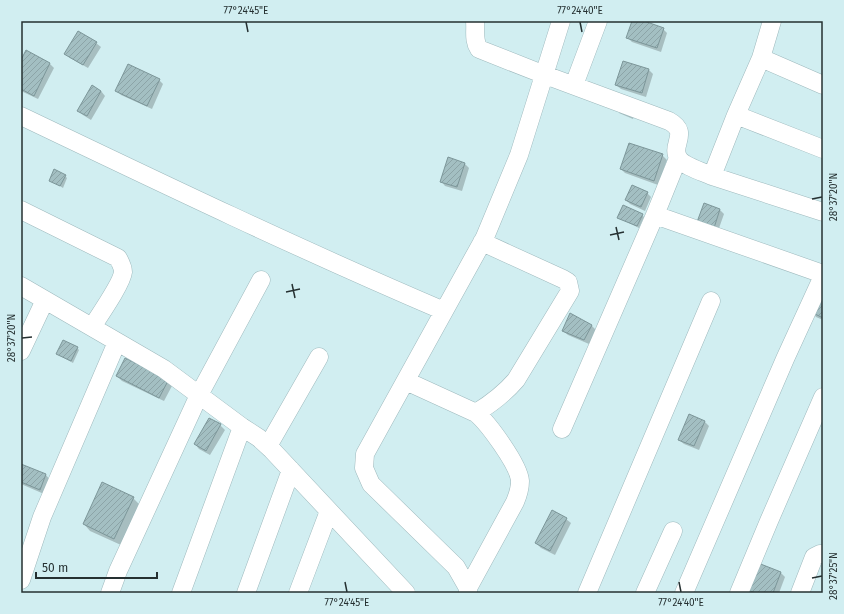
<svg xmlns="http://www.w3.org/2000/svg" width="844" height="614" font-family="'Fira Sans',sans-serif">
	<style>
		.shadow { fill: #0003 }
		.building { fill: url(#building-hatch); stroke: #7c9699 }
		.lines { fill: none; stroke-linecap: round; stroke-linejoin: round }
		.minor-casing { stroke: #9eb9bd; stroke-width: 19 }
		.minor { stroke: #fff; stroke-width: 18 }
		.ticks { fill: none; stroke: #253031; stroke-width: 1.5 }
		.neatline { fill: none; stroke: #253031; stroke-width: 1.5 }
		.ticks-label { font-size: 10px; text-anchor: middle; fill: #253031 }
	</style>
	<defs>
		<pattern id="building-hatch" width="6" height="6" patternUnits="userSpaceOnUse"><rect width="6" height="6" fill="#a3bfc2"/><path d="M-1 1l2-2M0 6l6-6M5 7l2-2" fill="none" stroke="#8ca4a7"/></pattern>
	</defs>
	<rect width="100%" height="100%" fill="#d1eef1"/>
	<!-- shadow -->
	<path class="shadow" d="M633,21H641L663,29L667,33L661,52L632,42L627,37Z
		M96,43L101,47L88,68L70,58L66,54Z
		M26,52L50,64L54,68L38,99L21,91V62Z
		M624,62L649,70L653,74L646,97L621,89L616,85Z
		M159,80L163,84L152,109L121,95L117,91Z
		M101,91L105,96L91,120L83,115L78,111Z
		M623,105L636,112L633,119L619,113Z
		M662,155L667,160L658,185L625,173L621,169Z
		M448,158L465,164L469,168L462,191L445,186L441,181Z
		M65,176L67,178L63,188L50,180Z
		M647,193L651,197L645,211L630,204L626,200Z
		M705,204L720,210L724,214L718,231L698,222Z
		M642,215L644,217L639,228L619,218Z
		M823,293V320L816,317L812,312Z
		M591,325L596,330L589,344L568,335L563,331Z
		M77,348L79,350L73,363L57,354Z
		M117,376L168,380L173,384L164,401L122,381Z
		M704,421L709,426L699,450L684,444L679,440Z
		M220,425L225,430L210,455L199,449L195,444Z
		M21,465L46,475L50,480L44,494L21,484Z
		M133,498L140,505L121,545L90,531L84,524Z
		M566,519L571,523L555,555L541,548L536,543Z
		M759,564L781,573L785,577L779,593H752L748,589Z"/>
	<!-- building -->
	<path class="building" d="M632,21H644L664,28L657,48L626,38Z
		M78,31L97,42L83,65L64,54Z
		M26,50L50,63L34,96L21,89V60Z
		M623,61L649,69L642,93L615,85Z
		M128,64L160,79L147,106L115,91Z
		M92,85L101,91L87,116L77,111Z
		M629,143L663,154L654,181L620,169Z
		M448,157L465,163L457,187L440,182Z
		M54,169L66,175L60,186L49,181Z
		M632,185L648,192L641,207L625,200Z
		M704,203L720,209L714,228L697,222Z
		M623,205L643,214L637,226L617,218Z
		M823,291V318L811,312Z
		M570,313L592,325L584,340L562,331Z
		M63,340L78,347L71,361L56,354Z
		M125,358L169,379L159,398L116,376Z
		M689,414L705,421L694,446L678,440Z
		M209,418L221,424L206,451L194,444Z
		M21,464L46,474L40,490L21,482Z
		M102,482L134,497L114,539L83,524Z
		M552,510L567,518L550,551L535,543Z
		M758,563L781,572L773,593H756L747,590Z"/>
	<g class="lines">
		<!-- minor casing -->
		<g class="minor-casing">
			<path id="minor" d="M475,21C476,31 473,40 479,49L545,75L669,121C691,133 669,145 679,159C684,166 703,172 712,176
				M772,21L761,58L823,85
				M761,58L736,115L712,176L823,212
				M574,85L598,21
				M736,115L823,149
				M21,116C161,183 301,250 444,311
				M21,210L118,258C120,262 123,267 123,272C122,283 99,316 92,327
				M655,215L823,274
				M21,286L164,369L242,427L259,438L272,450L406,593
				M21,351L45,300
				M406,381L476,413C488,423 519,465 520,481C520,488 518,495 515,502L468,588
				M476,413C492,403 504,394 516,380L570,291L568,282L563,279L482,242
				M562,429L655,215L678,158
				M268,446L319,357
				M21,580L42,517L117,342
				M110,593L118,571L199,395L261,280
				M181,593L242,427
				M246,593L291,470
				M298,593L329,511
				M468,593V588L456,567L371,484L364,468L365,454L485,237L519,155L561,21
				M587,593L711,301
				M645,593L673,531
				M684,593L785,359L823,276
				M739,593L769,521L823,397
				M800,593L814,557L820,554H823"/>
		</g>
		<!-- minor -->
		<use href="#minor" class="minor"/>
	</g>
	<!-- ticks -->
	<path class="ticks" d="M246,22L248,32M580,22L582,32M812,199L822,197M616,227L619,240M610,235L624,232M292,284L295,298M286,292L300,289M22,338L32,337M812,578L822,576M345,582L347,592M679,582L681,592"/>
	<!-- border -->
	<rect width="844" height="614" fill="none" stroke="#d1eef1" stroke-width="44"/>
	<!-- scale -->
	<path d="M36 572v6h121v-6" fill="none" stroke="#253031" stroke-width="2"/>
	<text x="42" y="572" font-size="12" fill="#253031" stroke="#d1eef1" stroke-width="3" paint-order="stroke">50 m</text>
	<rect x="22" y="22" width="800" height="570" class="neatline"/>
	<g class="ticks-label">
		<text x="246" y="14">77°24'45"E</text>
		<text x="580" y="14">77°24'40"E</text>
		<text transform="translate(833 197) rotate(-90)" y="4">28°37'20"N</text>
		<text transform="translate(11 338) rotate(-90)" y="4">28°37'20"N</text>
		<text transform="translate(833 576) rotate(-90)" y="4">28°37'25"N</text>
		<text x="347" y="606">77°24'45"E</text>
		<text x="681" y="606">77°24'40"E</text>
	</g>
</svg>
